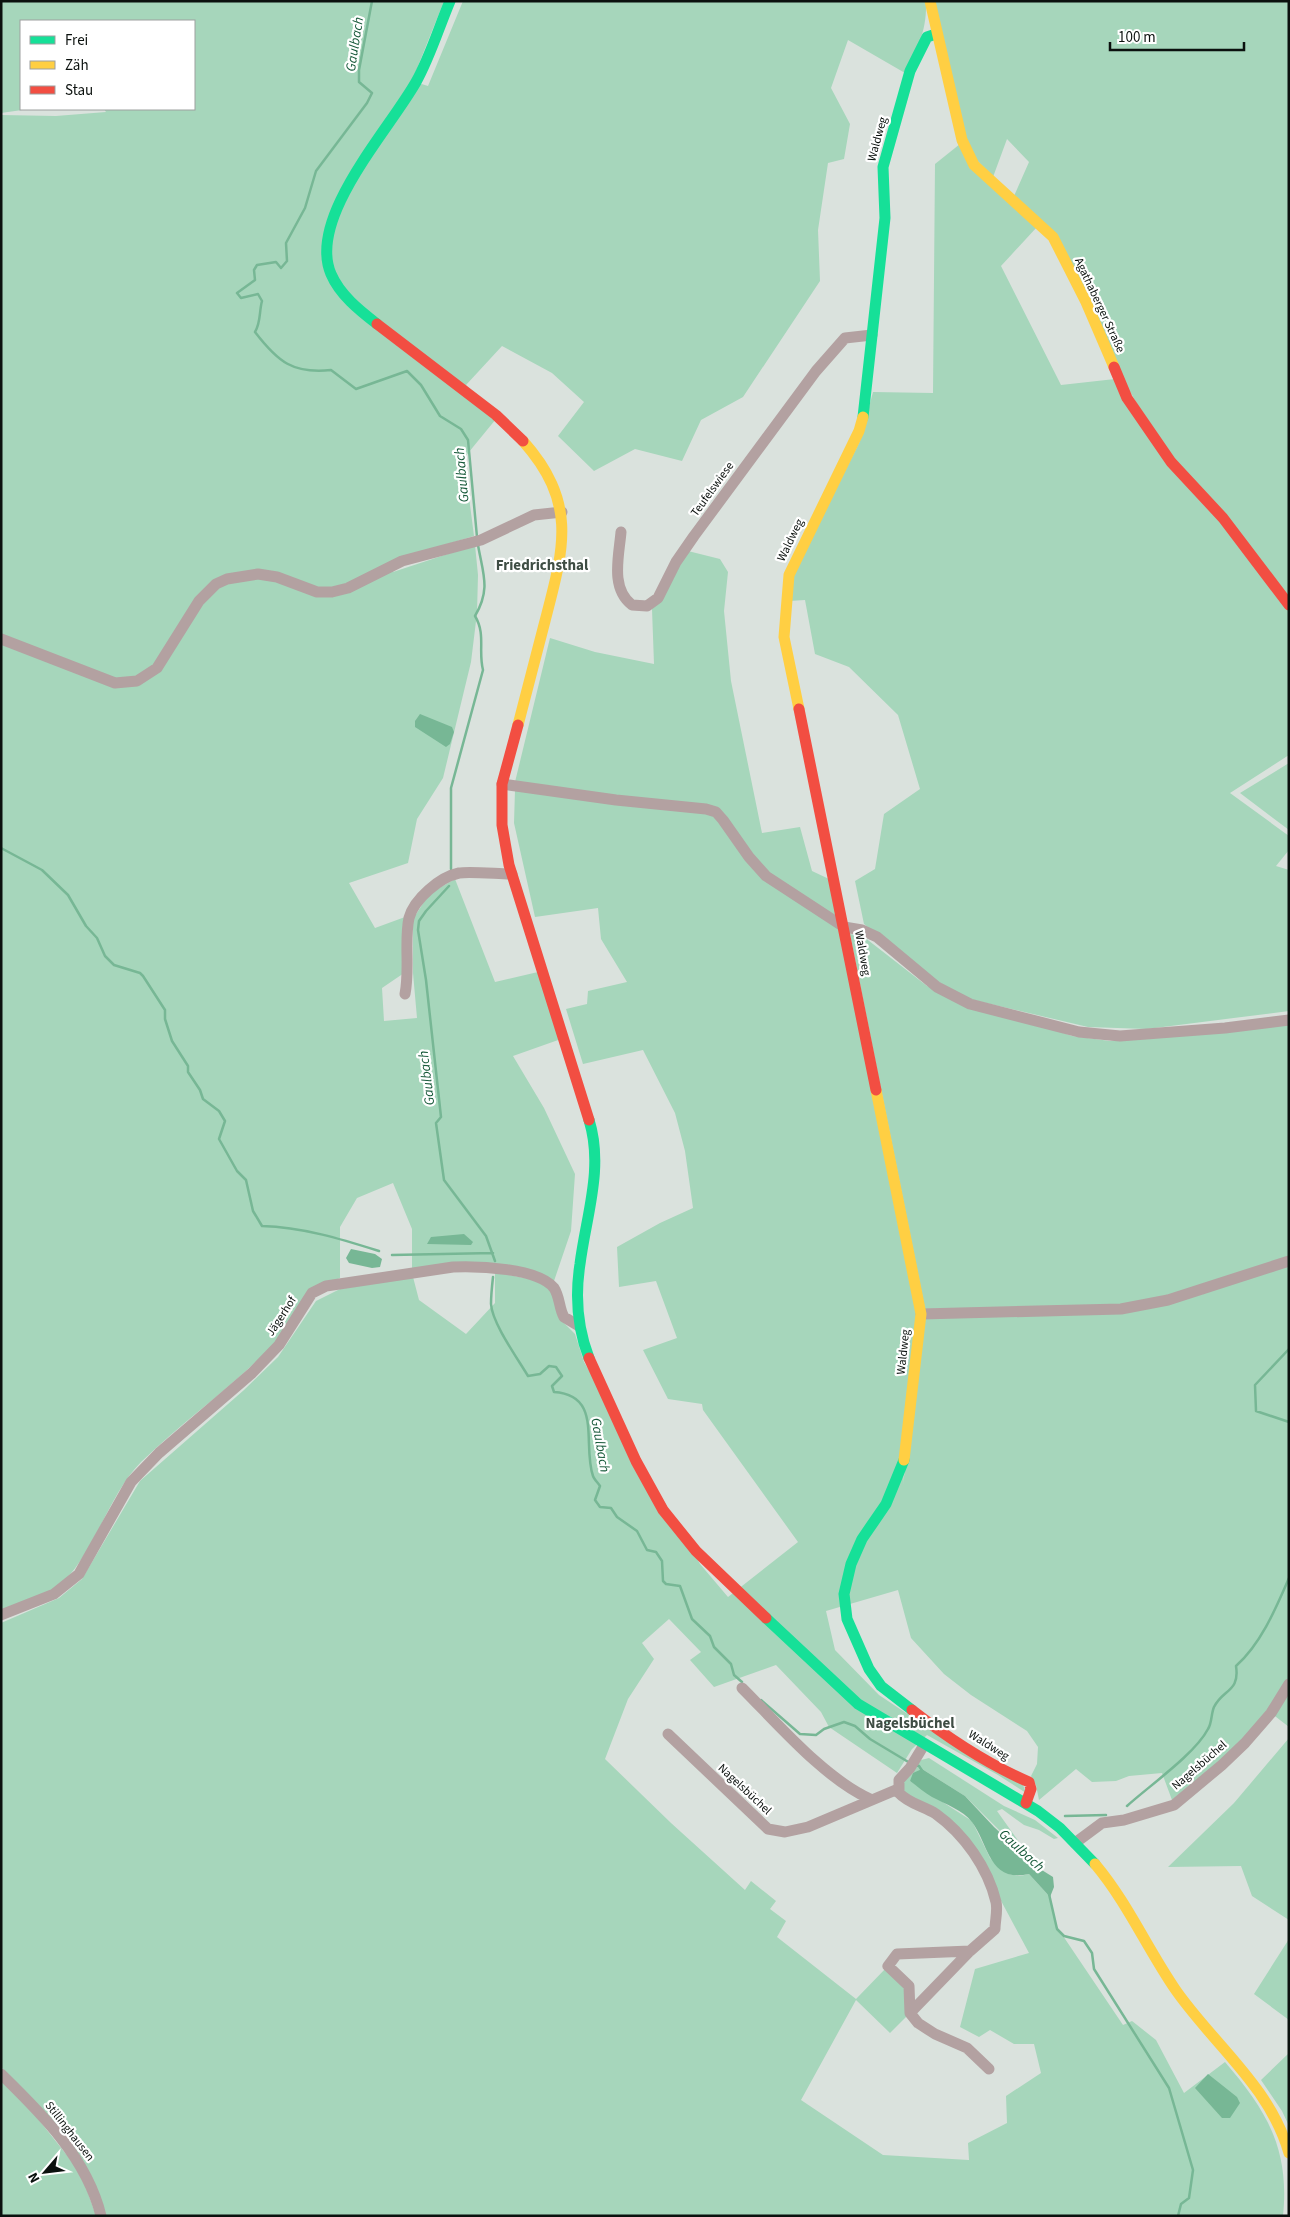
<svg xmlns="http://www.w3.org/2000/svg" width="1290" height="2217" font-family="'Source Sans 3',sans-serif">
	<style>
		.green { fill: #a6d6bb }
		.water { fill: #77b795 }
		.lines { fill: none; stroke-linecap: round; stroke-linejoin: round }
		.stream { stroke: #77b795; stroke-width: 2.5 }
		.street { stroke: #b3a1a1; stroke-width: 11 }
		.fast { stroke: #16e098; stroke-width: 11 }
		.slow { stroke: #ffcf43; stroke-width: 11 }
		.jam { stroke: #f24e42; stroke-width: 11 }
		.labels { text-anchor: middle; stroke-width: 4.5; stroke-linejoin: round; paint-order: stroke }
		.street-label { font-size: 12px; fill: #0b110e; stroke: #fff }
		.water-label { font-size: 14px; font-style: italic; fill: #155838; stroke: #fff }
		.quarter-label { font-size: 15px; font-weight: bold; fill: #3f4d44; stroke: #fff }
	</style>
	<rect width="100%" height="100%" fill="#dae2dd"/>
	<!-- green -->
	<path class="green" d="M1,1H444L412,81L428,86L463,1H926C927,31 918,47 905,73L848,40L831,88L850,124L844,159L828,163L818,230L820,281L743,397L701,420L682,461L635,449L594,471L558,436L584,402L552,373L502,346L466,385L496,419L464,458L474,536L401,558L393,572L475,545L478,575L477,613L471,662L443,778L417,819L408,863L349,883L375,928L405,917L407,971L382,988L384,1021L417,1018L413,973V919L429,894L455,879L495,982L538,972L561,1039L513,1056L544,1108L575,1174L571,1231L554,1281L540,1274L412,1269V1229L393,1183L357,1198L340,1227V1278C311,1290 293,1324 272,1346C231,1388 183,1421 141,1462C106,1497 93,1562 54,1589C39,1598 18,1604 1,1611V115L56,116L106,112L104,109H194V21H21V109H29L1,113Z
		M934,1H1289V755L1230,793L1289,836V850L1276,866L1289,870V1011L1147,1029L1088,1027L965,998L924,973L864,924L855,881L875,869L884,814L920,789L898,715L849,667L815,654L805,600L789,601L793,575L860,441L873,392L933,393L935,164L960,144L972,169L1037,227L1001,266L1061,385L1115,379L1125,400L1136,416L1142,413L1122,377L1089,299L1056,234L1014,196L1029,162L1007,139L993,177L971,154L965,137Z
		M688,551L720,559L728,572L724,611L731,681L762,833L800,827L812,871L829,879L838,920L768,874L727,819L616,797L515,782L550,638L595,652L654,664L652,609Z
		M1289,763V830L1240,793Z
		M515,790L710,813L716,817L746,859L841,929L918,1316L903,1484L925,1317L1124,1311L1289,1263V1727L1271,1713L1245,1743L1172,1800L1162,1773L1129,1776L1116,1781L1092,1782L1076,1769L1039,1800L1036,1785L1031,1776L1037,1764L1038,1747L1027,1731L971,1695L944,1674L911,1638L898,1590L826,1611L835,1650L879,1695L906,1713L1022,1782L1026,1793L998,1775L927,1735L912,1749L897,1773L829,1727L821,1712L776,1665L714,1687L690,1660L701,1652L669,1619L642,1643L654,1659L628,1699L605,1759L671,1823L745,1890L751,1881L776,1901L770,1909L786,1921L777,1937L856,1999L888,1966L909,1986L910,2013L890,2033L856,2000L801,2100L883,2155L969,2160L968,2143L1007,2123L1006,2096L1041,2073L1034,2044H1014L990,2030L979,2037L960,2027L975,1969L1029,1953L969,1841L906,1796L901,1784L921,1760L929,1758L1004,1806L1035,1820L1058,1838L1054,1839L1039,1830L1024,1825L1002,1809L997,1811L1019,1842L1017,1848L965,1796L922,1769L910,1781L972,1821L990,1858L1009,1874L1020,1876L1029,1874L1050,1897L1057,1927L1123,2025L1132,2021L1156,2040L1184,2093L1225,2062C1266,2110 1290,2148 1283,2216H105L43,2110L1,2067V1623L59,1598L82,1579L140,1481L244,1390L278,1357L316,1301L340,1289L413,1277L419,1300L466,1334L495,1303V1272L539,1281L552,1292L559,1318L575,1334L584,1362L700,1564L728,1597L798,1542L703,1410L702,1404L668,1399L643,1350L677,1338L656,1281L619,1287L617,1247L660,1223L693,1208L685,1151L675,1113L643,1050L583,1064L566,1009L587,1004L588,991L627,982L601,939L598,908L535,917L514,823Z
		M850,934L864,937L927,986L1072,1036L1110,1041L1227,1032L1289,1024V1259L1203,1288L1120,1307L925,1309Z
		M1289,1738V1920L1252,1896L1241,1866L1168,1867L1234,1803Z
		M1289,1939V2020L1254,1994Z
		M1289,2053V2126L1282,2111L1261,2080Z
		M1,2079L23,2100L81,2173L96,2216H1Z"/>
	<!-- water -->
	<path class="water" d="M420,714L452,727L454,732L450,744L446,747L415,727V721Z
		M464,1234L473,1242L471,1245L427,1244L431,1237Z
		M351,1249L375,1254L382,1259L380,1267L372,1268L349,1263L346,1258Z
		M922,1769L965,1796L994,1827L1037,1867L1053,1877L1054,1887L1050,1897L1029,1874C989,1883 989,1845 972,1822C963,1810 945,1804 932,1797C925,1793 917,1786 910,1781L913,1773Z
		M1208,2074L1237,2097L1240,2103L1230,2118H1222L1195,2088Z"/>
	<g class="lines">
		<!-- stream -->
		<path class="stream" d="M372,1L359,70V82L372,93L367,103L316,171L305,208L286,243L287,261L281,268L276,262L257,265L254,270L255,280L237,293L241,298L258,294L262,301C259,312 261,322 255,332C278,362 293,374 331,370L356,389L407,371L421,385L440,416L461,429L468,440L477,537
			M1,848L42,870L68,895L86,926L97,938L105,956L114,965L140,973L143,976L165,1010V1019L172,1041L188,1066V1072L200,1090L203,1099L219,1111L225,1121L219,1139L237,1171L246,1180L253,1211L262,1226C302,1227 341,1239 379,1251
			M451,869V788L483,670C478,651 486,634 475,616C491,589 483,574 478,545
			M449,886L426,911L419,921L418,930L426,980L441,1117L436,1123L444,1180L486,1236L495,1261
			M392,1255L493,1253
			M493,1277C492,1286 491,1295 491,1304C492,1323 518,1359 528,1376L540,1374L549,1366L556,1367L562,1376L552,1386L554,1392C603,1395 582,1445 593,1476C594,1479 598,1483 600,1486L595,1500L600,1507L611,1508L617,1517L637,1531L647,1550L656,1552L662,1561L663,1581L666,1584L680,1586L692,1619L710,1636L714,1647L731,1664L734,1675L742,1682
			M1289,1349L1255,1385L1256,1411L1289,1422
			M761,1700L800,1734L816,1735L824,1729L844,1722L855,1726L870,1739L910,1763
			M914,1765L919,1766L923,1772
			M1127,1806C1149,1786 1195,1754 1208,1729C1212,1723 1211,1714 1214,1707C1223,1689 1240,1692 1236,1666C1261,1644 1276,1608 1289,1578
			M1065,1816L1106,1815
			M1049,1894L1057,1929L1064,1936L1084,1941L1092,1953L1094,1969L1169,2088L1193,2170L1189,2198L1181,2204L1178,2216"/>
		<!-- street -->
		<path class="street" d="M621,532C619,556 610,588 632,605L647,606L658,598L676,562L694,536L816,371L845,338L872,335
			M1,639L115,683L137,681L157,668L199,601L216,584L227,579L258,574L277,577L317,592H332L348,588L402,561L481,540L534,515L562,512
			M502,784L616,800L706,809L716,812L723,820L749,857L766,876L844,927L862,930L877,937L937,987L970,1004L1079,1032L1120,1036L1225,1028L1289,1020
			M405,994C410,969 404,940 409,918C414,899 440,877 459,873C469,871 499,874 512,874
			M921,1314L1121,1309L1168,1300L1289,1261
			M1,1615L54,1594L79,1574L131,1482L159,1453L252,1373L279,1345L312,1293L326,1286L453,1267C478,1266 538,1268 554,1288C560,1297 559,1309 564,1317L579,1326
			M742,1688C778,1724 824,1778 870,1799
			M668,1734L768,1829L785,1832L808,1827L898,1789
			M924,1745L910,1768L899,1780V1793C909,1804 924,1806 936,1814C964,1834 988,1868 996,1902C998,1910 995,1921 995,1929L970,1951L897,1954L888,1966L909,1986L910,2013L918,2023L935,2034L967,2048L989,2069
			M1075,1843L1102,1823L1124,1820L1174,1805L1222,1765L1245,1743L1271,1713L1289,1684
			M910,2013L970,1951
			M1,2074C42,2114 87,2158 101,2216"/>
		<!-- fast -->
		<path class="fast" d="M377,324C359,310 340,295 331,274C307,218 389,130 416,82C430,57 439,27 450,1
			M863,417L885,218L883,167L910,71L927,37L936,34
			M589,1358C577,1327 575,1296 580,1264C586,1216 604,1168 589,1120
			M904,1460L886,1504L862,1539L851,1564L844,1594L847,1619L869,1669L881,1686L912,1710
			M766,1618L858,1704L1038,1811L1060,1828L1095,1864"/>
		<!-- slow -->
		<path class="slow" d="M930,1L962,140L974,165L1053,237L1086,302L1114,367
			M799,709L784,637L789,575L859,431L863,417
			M518,725C527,690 536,655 545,621C564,548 578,503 523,441
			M876,1090L921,1314L904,1460
			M1095,1864C1127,1902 1147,1948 1175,1989C1213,2044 1270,2086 1289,2153"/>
		<!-- jam -->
		<path class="jam" d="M377,324L496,415L523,441
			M1114,367L1127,398L1171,462L1223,518L1289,605
			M799,709L876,1090
			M518,725L502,784V825L509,865L589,1120
			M589,1358L636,1461L663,1510L696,1551L766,1618
			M912,1710C948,1738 987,1764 1029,1782L1031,1789L1026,1803"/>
	</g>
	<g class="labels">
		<!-- street labels -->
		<g class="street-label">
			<text transform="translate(877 139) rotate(-75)" y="4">Waldweg</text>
			<text transform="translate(1100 305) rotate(65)" y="4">Agathaberger Straße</text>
			<text transform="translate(712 489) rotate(-54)" y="4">Teufelswiese</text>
			<text transform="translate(790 540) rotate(-64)" y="4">Waldweg</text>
			<text transform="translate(863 953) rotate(80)" y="4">Waldweg</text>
			<text transform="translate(281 1316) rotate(-57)" y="4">Jägerhof</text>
			<text transform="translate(903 1352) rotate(-84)" y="4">Waldweg</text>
			<text transform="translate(989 1745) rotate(32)" y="4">Waldweg</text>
			<text transform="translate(1199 1765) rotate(-41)" y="4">Nagelsbüchel</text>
			<text transform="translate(745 1789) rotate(43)" y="4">Nagelsbüchel</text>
			<text transform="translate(70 2131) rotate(52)" y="4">Stillinghausen</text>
		</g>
		<!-- water labels -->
		<g class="water-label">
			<text transform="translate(354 44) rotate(-81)" y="5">Gaulbach</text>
			<text transform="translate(461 475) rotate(-95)" y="5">Gaulbach</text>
			<text transform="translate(426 1078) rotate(-97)" y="5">Gaulbach</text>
			<text transform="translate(601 1445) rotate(80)" y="5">Gaulbach</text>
			<text transform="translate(1022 1850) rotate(42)" y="5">Gaulbach</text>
		</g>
		<!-- quarter labels -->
		<g class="quarter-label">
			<text x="542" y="570">Friedrichsthal</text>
			<text x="910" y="1728">Nagelsbüchel</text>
		</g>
	</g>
	<!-- border -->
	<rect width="1290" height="2217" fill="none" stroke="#0b110e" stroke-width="5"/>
	<!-- legend -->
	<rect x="20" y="20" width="175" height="90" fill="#ffffff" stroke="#9da09f"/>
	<rect x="30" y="36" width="25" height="8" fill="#16e098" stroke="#9da09f"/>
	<text x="65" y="45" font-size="15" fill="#0b110e">Frei</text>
	<rect x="30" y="61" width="25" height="8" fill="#ffcf43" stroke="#9da09f"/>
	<text x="65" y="70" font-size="15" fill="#0b110e">Zäh</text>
	<rect x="30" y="86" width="25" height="8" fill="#f24e42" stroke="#9da09f"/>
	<text x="65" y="95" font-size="15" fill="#0b110e">Stau</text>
	<!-- north arrow -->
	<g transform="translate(45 2172) rotate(242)" stroke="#ffffff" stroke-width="4" paint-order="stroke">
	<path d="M0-4L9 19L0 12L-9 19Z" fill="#0b110e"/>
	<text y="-8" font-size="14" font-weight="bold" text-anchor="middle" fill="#0b110e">N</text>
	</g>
	<!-- scale -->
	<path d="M1110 42v8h134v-8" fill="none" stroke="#0b110e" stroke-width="2.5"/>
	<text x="1118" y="42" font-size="15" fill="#0b110e" stroke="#ffffff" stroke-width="4" paint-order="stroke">100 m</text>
</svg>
